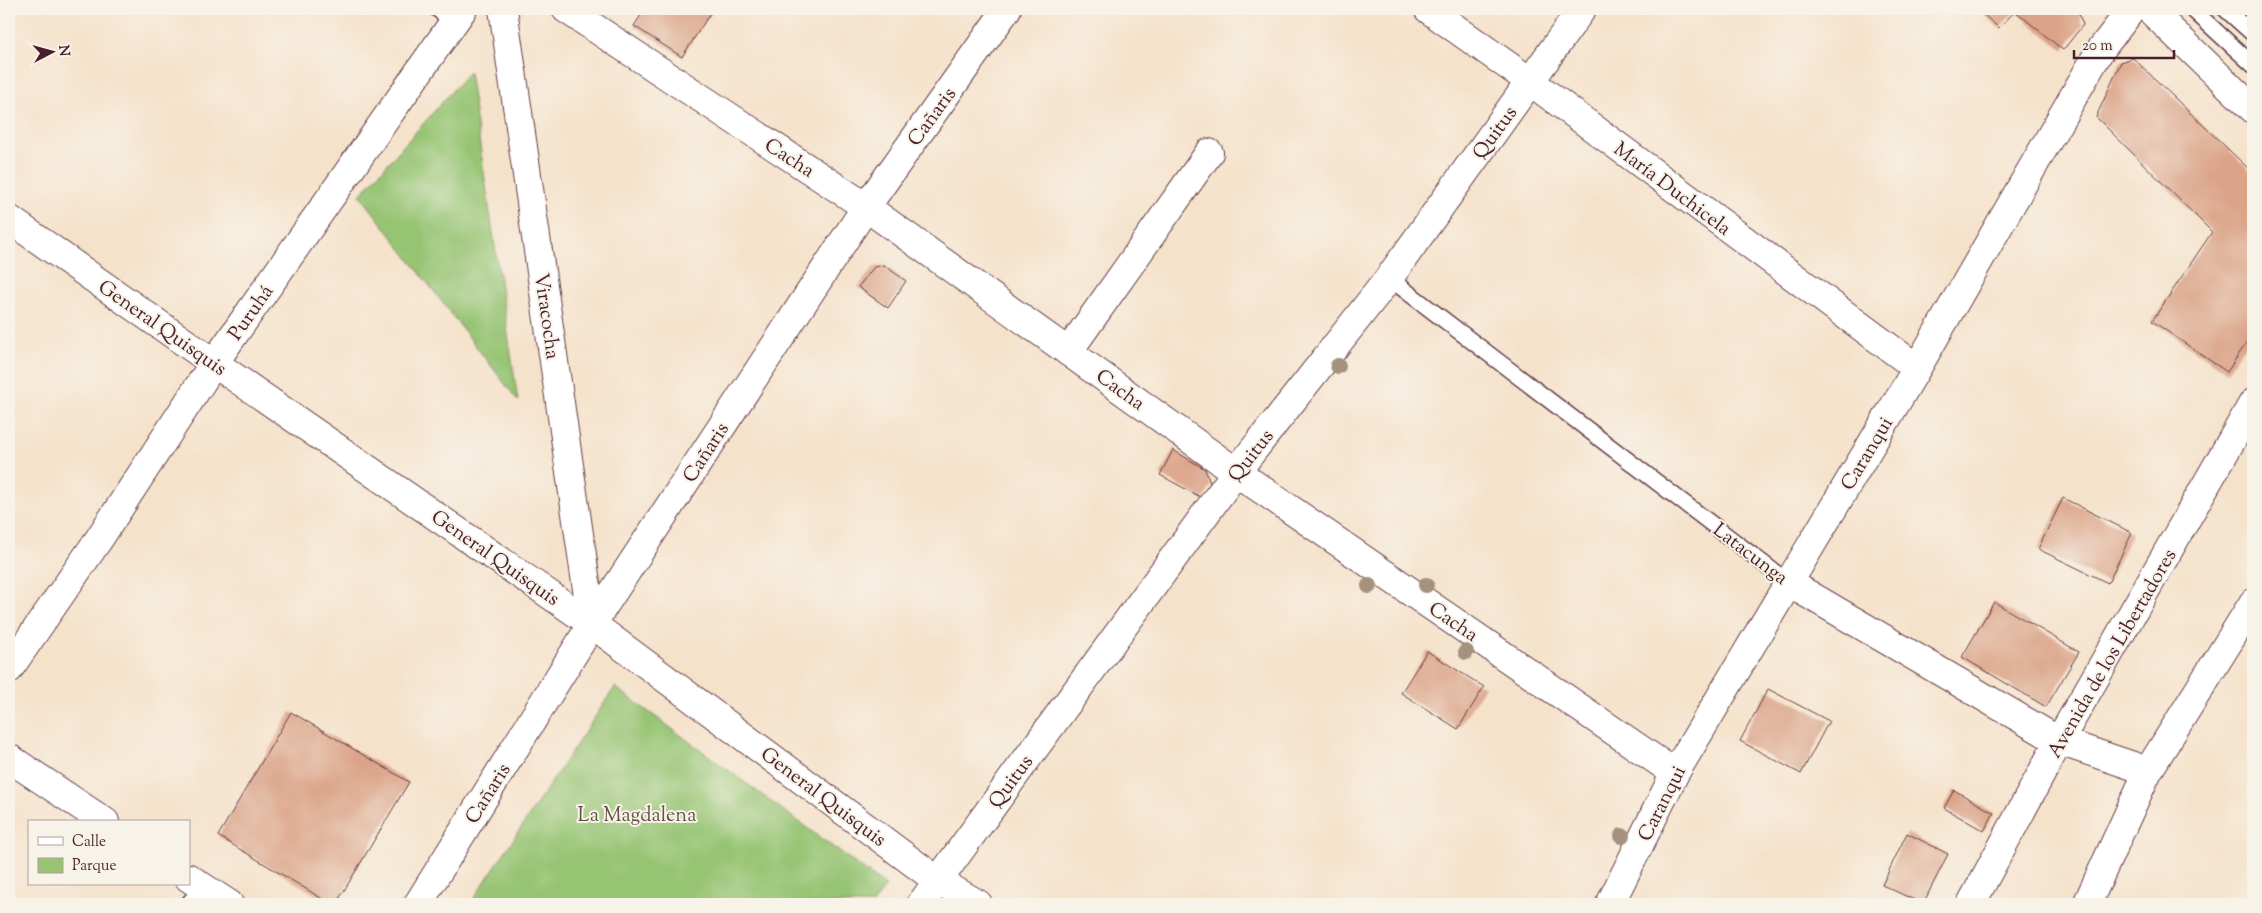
<svg xmlns="http://www.w3.org/2000/svg" width="2262" height="913" font-family="'Sorts Mill Goudy',serif">
	<style>
		.green { fill: #96c473; stroke: #70724f }
		.building { fill: #dba489 }
		.lines { fill: none; stroke-linecap: round; stroke-linejoin: round }
		.lane-casing { stroke: #643c43; stroke-width: 18 }
		.street-casing { stroke: #643c43; stroke-width: 30 }
		.secondary-casing { stroke: #643c43; stroke-width: 30 }
		.primary-casing { stroke: #643c43; stroke-width: 30 }
		.lane { stroke: #fff; stroke-width: 15 }
		.street { stroke: #fff; stroke-width: 28 }
		.secondary { stroke: #fff; stroke-width: 28 }
		.primary { stroke: #fff; stroke-width: 28 }
		.tree { fill: #a4927f }
		.labels { text-anchor: middle; stroke-width: 4; stroke-linejoin: round; paint-order: stroke }
		.street-label { font-size: 20px; fill: #4a1f2b; stroke: #f7f3e8 }
		.park-label { font-size: 20px; fill: #615141; stroke: #f7f3e8 }
	</style>
	<rect width="100%" height="100%" fill="#f7f3e8"/>
	<filter id="ink" filterUnits="userSpaceOnUse"><feTurbulence type="fractalNoise" baseFrequency=".02" numOctaves="2"/><feDisplacementMap in="SourceGraphic" scale="10" xChannelSelector="R" yChannelSelector="G"/><feConvolveMatrix kernelMatrix="1 2 1 2 8 2 1 2 1" color-interpolation-filters="sRGB"/></filter>
	<filter id="wash" filterUnits="userSpaceOnUse"><feTurbulence type="fractalNoise" baseFrequency=".0096" numOctaves="4" result="noise"/><feDisplacementMap in="SourceGraphic" scale="20" xChannelSelector="R" yChannelSelector="G"/><feGaussianBlur stdDeviation="1.12" result="paint"/><feColorMatrix in="noise" values="0 0 0 0 0 0 0 0 0 0 0 0 0 0 0 0 0 1.4 0 .05"/><feComposite in="paint" operator="in"/></filter>
	<g filter="url(#wash)">
		<rect width="100%" height="100%" fill="#f5e2cb"/>
		<!-- green -->
		<path class="green" d="M469,72L518,401L360,195Z
			M615,687L886,886L873,904H470Z"/>
		<g id="blocks">
			<!-- building -->
			<path class="building" d="M645,9H713L682,57L634,26Z
				M1977,9H2077L2083,25L2063,50L2015,11L1999,28Z
				M2133,58L2253,173V333L2227,372L2152,321L2212,232L2096,117L2121,62Z
				M884,265L906,281L888,308L858,287L874,267Z
				M1173,450L1205,469L1211,486L1204,499L1160,475Z
				M2063,498L2132,533L2108,583L2038,549Z
				M1994,602L2079,652L2046,707L1962,657Z
				M1427,651L1484,687L1458,729L1401,693Z
				M1768,689L1829,721L1801,774L1740,741Z
				M291,712L409,782L336,904H331L218,836Z
				M1954,790L1994,813L1984,831L1944,808Z
				M1907,833L1948,854L1923,904L1882,885Z"/>
		</g>
	</g>
	<g filter="url(#ink)">
		<use href="#blocks" fill-opacity="0" stroke="#643c43" stroke-width="1"/>
		<g class="lines">
			<!-- lane casing -->
			<g class="lane-casing">
				<path id="lane" d="M437,9L454,22
					M2192,9L2253,65
					M2225,9L2253,34
					M1389,278L1789,583
					M188,904L203,887"/>
			</g>
			<!-- street casing -->
			<g class="street-casing">
				<path id="street" d="M503,9L592,624
					M566,9L866,207L1236,472L1675,773
					M1428,9L1531,82L1917,368
					M9,219L214,363L592,624L938,881L978,904
					M1068,352L1209,153
					M1789,583L2059,741L2148,771
					M9,669L99,539L214,363L463,9
					M9,758L105,822
					M189,878L229,904
					M418,904L592,624L866,207L1007,9
					M921,904L1236,472L1389,278L1582,9
					M1610,904L1675,773L1917,368L2099,52L2132,9"/>
			</g>
			<!-- secondary casing -->
			<g class="secondary-casing">
				<path id="secondary" d="M1971,904L2059,741L2253,403
					M2087,904L2148,771L2253,603"/>
			</g>
			<!-- primary casing -->
			<g class="primary-casing">
				<path id="primary" d="M2149,9L2253,109"/>
			</g>
			<!-- lane -->
			<use href="#lane" class="lane"/>
			<!-- street -->
			<use href="#street" class="street"/>
			<!-- secondary -->
			<use href="#secondary" class="secondary"/>
			<!-- primary -->
			<use href="#primary" class="primary"/>
		</g>
		<!-- trees -->
		<g class="tree">
			<circle cx="1338" cy="366" r="8"/>
			<circle cx="1426" cy="585" r="8"/>
			<circle cx="1369" cy="586" r="8"/>
			<circle cx="1466" cy="652" r="8"/>
			<circle cx="1622" cy="836" r="8"/>
		</g>
	</g>
	<g class="labels">
		<!-- street labels -->
		<g class="street-label">
			<text transform="translate(931 116) rotate(-54)" y="7">Cañaris</text>
			<text transform="translate(1494 132) rotate(-54)" y="7">Quitus</text>
			<text transform="translate(790 157) rotate(33)" y="7">Cacha</text>
			<text transform="translate(1673 188) rotate(37)" y="7">María Duchicela</text>
			<text transform="translate(250 312) rotate(-55)" y="7">Puruhá</text>
			<text transform="translate(548 316) rotate(82)" y="7">Viracocha</text>
			<text transform="translate(163 327) rotate(35)" y="7">General Quisquis</text>
			<text transform="translate(1121 389) rotate(36)" y="7">Cacha</text>
			<text transform="translate(705 452) rotate(-57)" y="7">Cañaris</text>
			<text transform="translate(1866 453) rotate(-59)" y="7">Caranqui</text>
			<text transform="translate(1250 455) rotate(-52)" y="7">Quitus</text>
			<text transform="translate(1751 553) rotate(37)" y="7">Latacunga</text>
			<text transform="translate(496 557) rotate(35)" y="7">General Quisquis</text>
			<text transform="translate(1454 621) rotate(34)" y="7">Cacha</text>
			<text transform="translate(2111 653) rotate(-60)" y="7">Avenida de los Libertadores</text>
			<text transform="translate(1010 781) rotate(-54)" y="7">Quitus</text>
			<text transform="translate(487 793) rotate(-58)" y="7">Cañaris</text>
			<text transform="translate(824 796) rotate(37)" y="7">General Quisquis</text>
			<text transform="translate(1661 803) rotate(-63)" y="7">Caranqui</text>
		</g>
		<!-- park labels -->
		<g class="park-label">
			<text x="637" y="821">La Magdalena</text>
		</g>
	</g>
	<!-- margin -->
	<rect width="2262" height="913" fill="none" stroke="#f7f3e8" stroke-width="30"/>
	<!-- legend -->
	<rect x="28" y="820" width="162" height="65" fill="#f7f3e8" stroke="#b29e9c"/>
	<rect x="38" y="837" width="25" height="8" fill="#ffffff" stroke="#b29e9c"/>
	<text x="72" y="846" font-size="15" fill="#4a1f2b">Calle</text>
	<rect x="38" y="858" width="25" height="15" fill="#96c473" stroke="#b29e9c"/>
	<text x="72" y="870" font-size="15" fill="#4a1f2b">Parque</text>
	<!-- north arrow -->
	<g transform="translate(52 52) rotate(84)" stroke="#f7f3e8" stroke-width="4" paint-order="stroke">
	<path d="M0-4L9 19L0 12L-9 19Z" fill="#4a1f2b"/>
	<text y="-8" font-size="14" font-weight="bold" text-anchor="middle" fill="#4a1f2b">N</text>
	</g>
	<!-- scale -->
	<path d="M2074 50v8h100v-8" fill="none" stroke="#4a1f2b" stroke-width="2.5"/>
	<text x="2082" y="50" font-size="15" fill="#4a1f2b" stroke="#f7f3e8" stroke-width="4" paint-order="stroke">20 m</text>
</svg>
